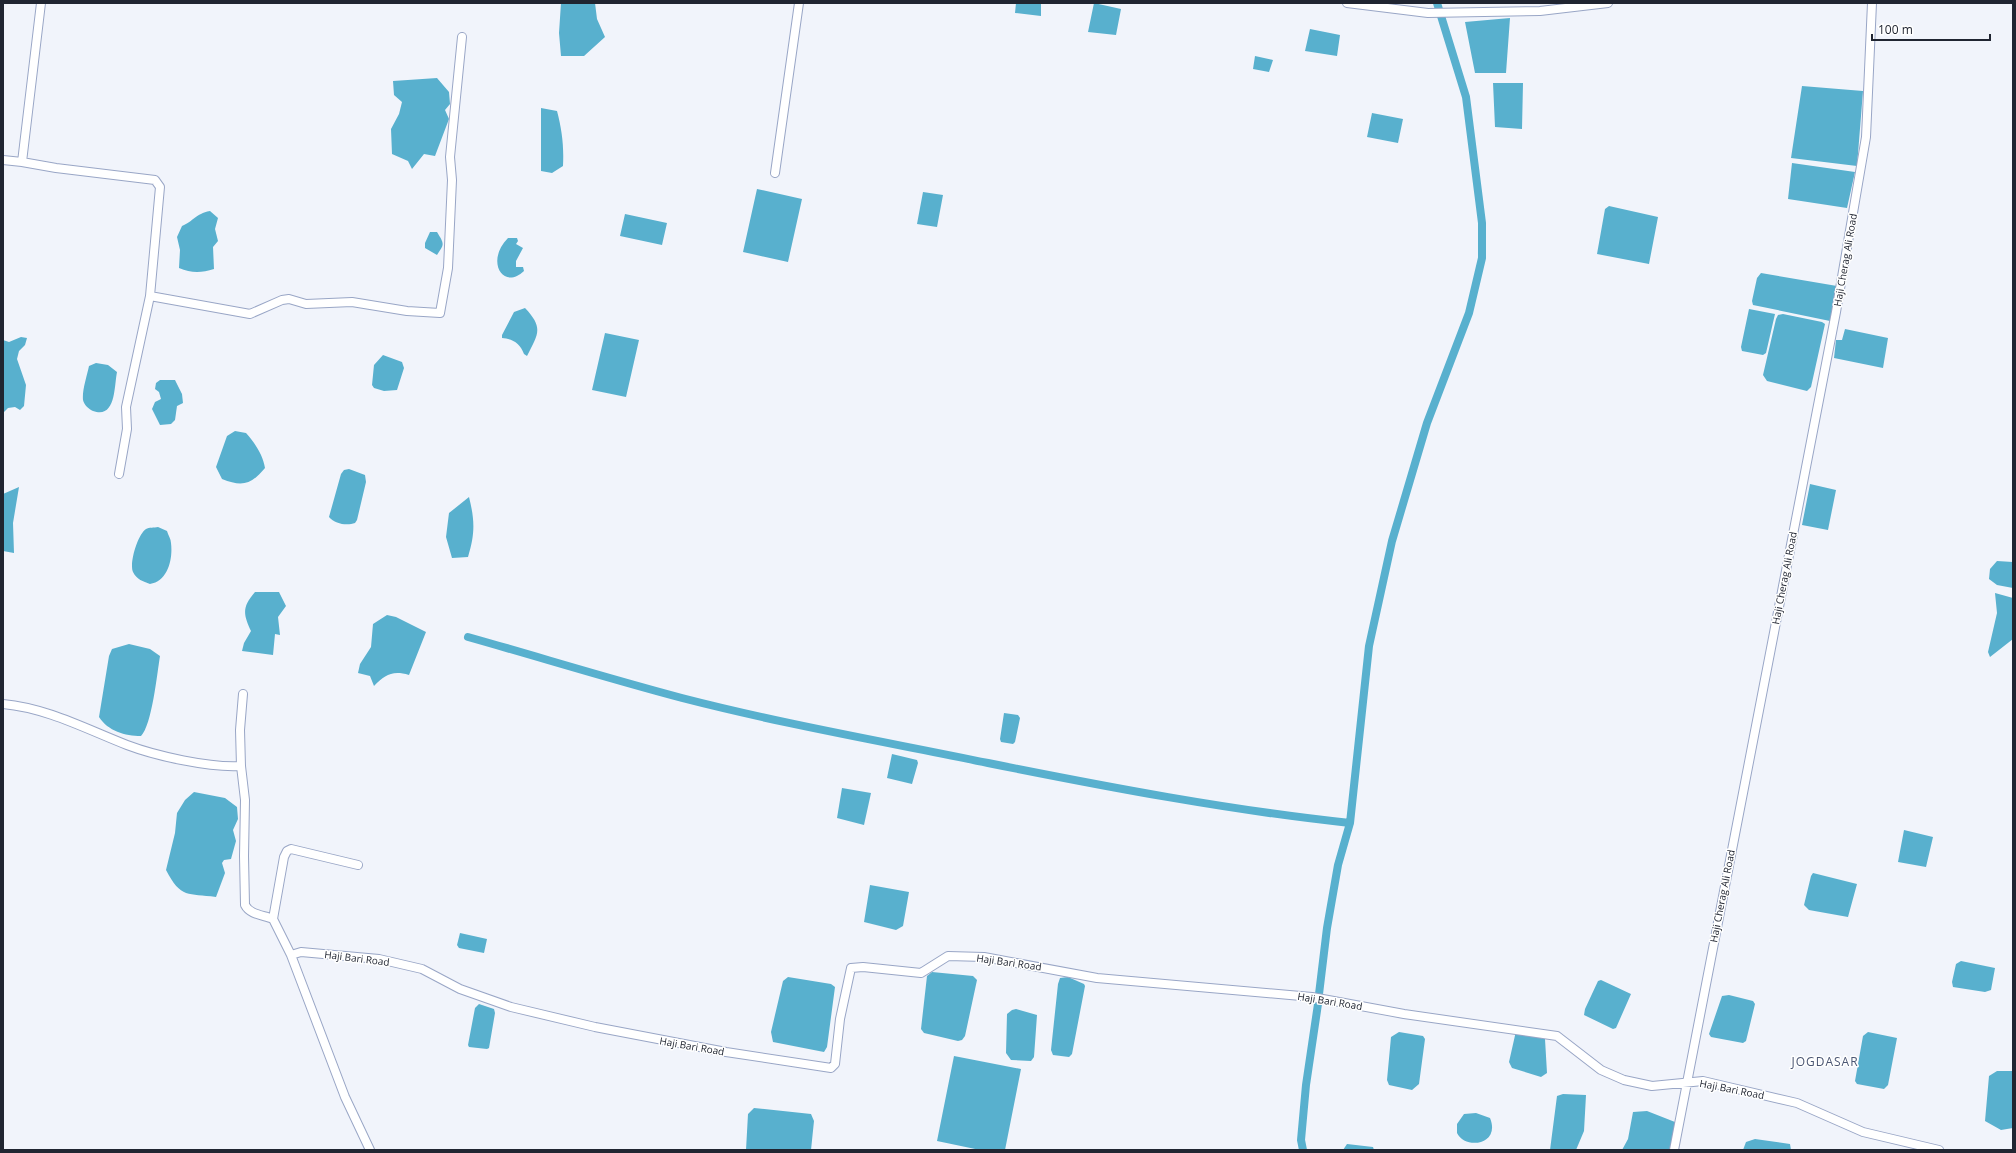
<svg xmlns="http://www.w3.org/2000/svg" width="2016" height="1153" font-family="'Open Sans',sans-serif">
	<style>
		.water { fill: #58b0ce }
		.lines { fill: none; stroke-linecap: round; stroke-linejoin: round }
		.canal { stroke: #58b0ce; stroke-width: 8 }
		.street-casing { stroke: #99a6c6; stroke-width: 10 }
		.street { stroke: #fff; stroke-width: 8 }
		.labels { text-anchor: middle; stroke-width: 3; stroke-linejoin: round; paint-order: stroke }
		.street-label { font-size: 10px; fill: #202531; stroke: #fff }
		.quarter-label { font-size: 12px; letter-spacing: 1px; fill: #4b5673; stroke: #fff }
	</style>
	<rect width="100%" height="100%" fill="#f1f4fb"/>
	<!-- water -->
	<path class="water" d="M561,3H595L597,19L605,37L584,56H561L559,33Z
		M1016,3H1041V16L1015,13Z
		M1094,3L1121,9L1116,35L1088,32Z
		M1510,18L1506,73H1475L1465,22Z
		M1310,29L1340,35L1337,56L1305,51Z
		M1255,56L1273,60L1269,72L1253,69Z
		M437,78L449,92L450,104L445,110L449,119L435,156L424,154L412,169L408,161L392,154L391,129L399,114L402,102L394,95L393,81Z
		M1493,83H1523L1522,129L1495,127Z
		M1802,86L1863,91L1857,166L1791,158Z
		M541,108L557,111C562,130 564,146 563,166L552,173L541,171Z
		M1372,113L1403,119L1398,143L1367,137Z
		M1792,163L1855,172L1847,208L1788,199Z
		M757,189L802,199L788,262L743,252Z
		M923,192L943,195L937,227L917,224Z
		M1609,206L1658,217L1649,264L1597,254L1605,209Z
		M210,211L218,218L215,229L218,241L213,247L214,269C201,273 191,273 179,268L180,250L177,237L182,226C194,221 195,214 210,211Z
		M625,214L667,223L662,245L620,236Z
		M430,232H437C445,245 444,244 437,255L425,248V243Z
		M508,238H517L518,241L516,244L523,248L516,261V267H523L524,271C503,291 485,261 508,238Z
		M1761,273L1837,286L1838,287L1830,321L1753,305L1752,301L1757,278Z
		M525,308C544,328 538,334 527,356L524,354C520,343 513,339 502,338V335L514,312Z
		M1749,309L1775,314L1766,353L1763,355L1742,351L1741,347Z
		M1783,314L1822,322L1825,324L1811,387L1807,391L1767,381L1763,375L1776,319L1778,315Z
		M1845,329L1888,338L1883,368L1834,358L1836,340H1842Z
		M605,333L639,340L626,397L592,390Z
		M21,337L27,338L25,345L19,351L17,359L26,385L24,406L20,410L15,407L8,408L3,413V340L9,342Z
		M383,355L402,362L404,368L397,390L384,391L374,388L372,385L374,365Z
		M96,363L108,365L117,372C114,387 116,419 93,411C89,409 84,405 83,400C82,390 87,376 89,366Z
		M160,380H175L182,394L183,403L177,406L175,420L171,424L160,425L152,409L155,402L161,399L159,392L155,389L156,383Z
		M235,431L246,433C255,443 263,455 265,468C251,485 242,487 222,479L216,467L227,436Z
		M349,469L365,475L366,482L357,520L355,523C347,526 335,524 329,517L341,474L344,470Z
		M1810,484L1836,490L1828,530L1802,525Z
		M19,487L13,523L14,553L3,551V494Z
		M469,497C475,521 475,534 468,557L452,558L446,537L449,513Z
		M158,527L167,531C168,535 171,539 171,543C173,559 168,581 150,584C143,581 137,580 133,572C129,563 138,534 146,529C149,527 154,528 158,527Z
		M1997,561L2013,562V588L1997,585L1989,579L1990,569Z
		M255,592H279L286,606L278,617L280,635L275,634L273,655L242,651L244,643L251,631C243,614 242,607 255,592Z
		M1995,593L2013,598V639L1990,657L1988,652L1997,613Z
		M387,615L396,617L426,632L409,675C392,670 385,675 374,686L370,676L358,673L360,664L371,647L373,624Z
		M129,644L150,649L160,656C157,674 152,725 141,736C125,736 108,731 99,717L109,656L112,649Z
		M1004,713L1018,715L1020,718L1015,742L1013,744L1001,742L1000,739Z
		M892,754L917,760L918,763L912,784L887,778Z
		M842,788L871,793L864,825L837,818Z
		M194,792L225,798L237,807L238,819L233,830L236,841L231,859L224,860L222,863L225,873L216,897C188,893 181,899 166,870L175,833L177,813L185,800Z
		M1904,830L1933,837L1926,867L1898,862Z
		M1813,873L1857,884L1848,917L1809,910L1804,905L1811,876Z
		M870,885L909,892L903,926L896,930L864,922Z
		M460,933L487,939L484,953L459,948L457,945Z
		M1961,961L1995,968L1991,990L1985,992L1953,987L1952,982L1956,964Z
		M932,972L973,976L977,980L965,1036L962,1040L958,1041L924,1033L921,1029L927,976Z
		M788,977L831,984L835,987L827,1047L824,1052L773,1042L771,1032L783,981Z
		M1068,977L1084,984L1085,986L1072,1054L1069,1057L1053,1055L1051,1050L1058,984L1060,978Z
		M1601,980L1631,994L1616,1028L1613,1029L1584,1015L1585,1009L1598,981Z
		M1729,995L1753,1001L1755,1004L1746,1041L1743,1043L1711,1037L1709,1034L1722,996Z
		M479,1004L494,1009L495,1013L489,1048L487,1049L469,1047L468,1045L475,1008Z
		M1016,1009L1037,1015L1034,1057L1031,1061L1011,1060L1006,1053L1007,1014L1012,1010Z
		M1516,1031L1531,1036L1545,1039L1547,1073L1541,1077L1512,1068L1509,1062Z
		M1399,1032L1423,1036L1425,1039L1419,1084L1412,1090L1389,1085L1387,1080L1391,1037Z
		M1868,1032L1897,1038L1888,1085L1884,1089L1857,1084L1855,1081L1863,1036Z
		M954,1056L1021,1069L1005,1150H980L937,1141Z
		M1997,1071H2013V1128L2001,1130L1985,1121L1989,1076Z
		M1563,1094L1586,1095L1584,1131L1576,1150H1550L1557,1096Z
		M754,1108L811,1114L814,1121L811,1150H746L748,1114Z
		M1647,1111L1675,1122L1671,1150H1622L1628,1139L1633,1112Z
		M1476,1113L1490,1118C1501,1145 1465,1150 1457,1133V1124L1464,1114Z
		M1755,1139L1790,1144L1791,1150H1743L1746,1142Z
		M1347,1144L1373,1147L1374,1150H1343Z"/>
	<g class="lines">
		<!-- canal -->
		<path class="canal" d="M468,637C539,657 610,679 682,698C783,724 886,742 988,763C1108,787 1228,810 1350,823
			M1319,994L1327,928L1338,865L1350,823L1369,646L1392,541L1427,423L1469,313L1482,258V223L1466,97L1437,3
			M1303,1150L1301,1140L1306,1085L1318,1004"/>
		<!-- street casing -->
		<g class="street-casing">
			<path id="street" d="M1347,3L1428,13L1540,11L1608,3
				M3,160L22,162L41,3
				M22,162L56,168L155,180L160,187L150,296L126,407L127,429L119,474
				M775,173L799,3
				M150,296L250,314L282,300L289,299L306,304L352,302L407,311L440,313L448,268L452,180L450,157L462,37
				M3,704C47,708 86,729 127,745C156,756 210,768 241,766L245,800L244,856L245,905C250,915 264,915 273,919L291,955
				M241,766L240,730L243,694
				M273,919L284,857L287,851L291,849L358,865
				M370,1150L345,1097L291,955L301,952L379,959L422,969L460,989L511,1007L595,1027L726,1052L831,1068L835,1064L840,1019L851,968L863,967L921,973L948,956L984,957L1097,978L1312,997L1404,1014L1557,1036L1601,1070L1624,1080L1652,1086L1703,1081L1797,1103L1863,1132L1939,1150
				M1674,1150L1836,312L1866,137L1872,3"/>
		</g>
		<!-- street -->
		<use href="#street" class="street"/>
	</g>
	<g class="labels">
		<!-- street labels -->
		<g class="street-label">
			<text transform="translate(1845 260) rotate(-80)" y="4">Haji Cherag Ali Road</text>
			<text transform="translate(1784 578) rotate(-79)" y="4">Haji Cherag Ali Road</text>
			<text transform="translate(1722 896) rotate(-79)" y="4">Haji Cherag Ali Road</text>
			<text transform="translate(357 958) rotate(7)" y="4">Haji Bari Road</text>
			<text transform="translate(1009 962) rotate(8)" y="4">Haji Bari Road</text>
			<text transform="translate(1330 1001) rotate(9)" y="4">Haji Bari Road</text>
			<text transform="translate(692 1046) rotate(10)" y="4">Haji Bari Road</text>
			<text transform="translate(1732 1089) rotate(11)" y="4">Haji Bari Road</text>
		</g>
		<!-- quarter labels -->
		<g class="quarter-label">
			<text x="1825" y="1066">JOGDASAR</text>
		</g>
	</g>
	<!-- border -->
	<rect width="2016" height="1153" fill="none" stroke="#202531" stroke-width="8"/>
	<!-- scale -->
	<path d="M1872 34v6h118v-6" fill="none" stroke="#202531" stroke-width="2"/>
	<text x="1878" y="34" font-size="12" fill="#202531" stroke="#ffffff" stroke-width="3" paint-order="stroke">100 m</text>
</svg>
